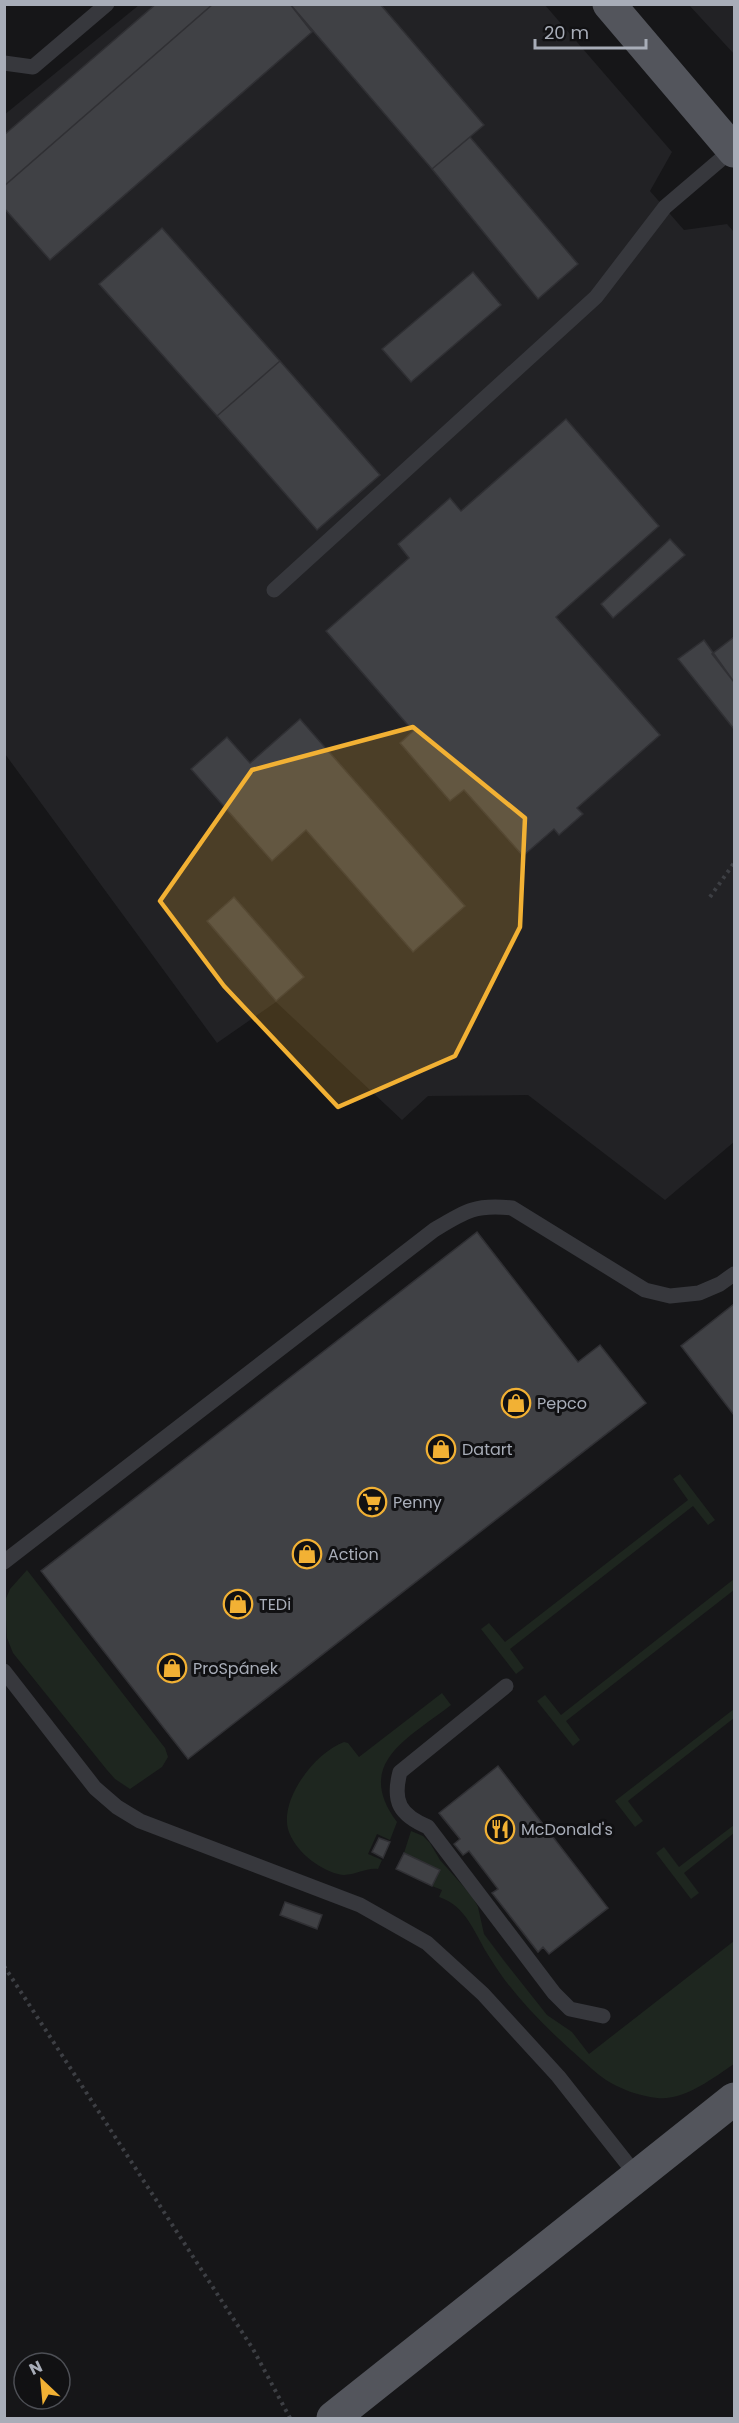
<svg xmlns="http://www.w3.org/2000/svg" width="739" height="2423" font-family="Poppins,sans-serif">
	<style>
		.built { fill: #222225 }
		.green { fill: #1e261f }
		.building { fill: #404145; stroke: #303034; stroke-width: 1.5 }
		.lines { fill: none; stroke-linecap: round; stroke-linejoin: round }
		.path { stroke: #3d3f44; stroke-width: 4; stroke-dasharray: 3 4.5; stroke-linecap: butt }
		.service { stroke: #37383d; stroke-width: 15 }
		.primary { stroke: #53555c; stroke-width: 33 }
		.marked { fill: #f2b134; fill-opacity: 0.2; stroke: #f2b134; stroke-width: 4.5; stroke-linejoin: round }
		.labels { text-anchor: middle; stroke-width: 6; stroke-linejoin: round; paint-order: stroke }
		.poi-label { font-size: 16px; fill: #a8adb8; stroke: #111113; text-anchor: start }
	</style>
	<rect width="100%" height="100%" fill="#161618"/>
	<!-- built -->
	<path class="built" d="M139,5H545L672,152L650,191L684,230L727,224L734,232V1142L665,1200L528,1095L428,1096L402,1120L276,1002L217,1043L5,754L4,115Z
		M689,5H734V54Z"/>
	<!-- green -->
	<path class="green" d="M680,1474L715,1520L708,1525L693,1506L510,1649L524,1668L516,1674L481,1629L489,1623L505,1642L688,1500L673,1479Z
		M27,1570L165,1748L168,1757L162,1767L130,1789L115,1779L107,1770L13,1653L7,1638L5,1601L10,1589Z
		M734,1579V1590L566,1721L580,1740L573,1746L537,1701L545,1695L561,1715Z
		M442,1693L451,1705C409,1738 353,1763 397,1822L390,1840L377,1834L368,1854L382,1860L378,1869C365,1867 351,1878 338,1874C318,1869 294,1850 288,1829C280,1798 316,1752 344,1742L348,1743L359,1757Z
		M734,1709V1718L628,1801L643,1821L635,1827L615,1801Z
		M734,1825V1833L684,1873L699,1893L691,1899L656,1853L664,1847L679,1867Z
		M411,1831L423,1836L430,1843L440,1860L472,1896L478,1907L484,1934L505,1962L547,2015L572,2032L589,2054L734,1941V2064C713,2078 684,2101 657,2098C639,2096 620,2089 606,2080C597,2074 589,2066 581,2059C548,2030 513,1996 490,1958C475,1935 467,1906 439,1897L442,1890L432,1886L439,1870L404,1853Z"/>
	<!-- building -->
	<path class="building" d="M156,4H213L4,186V135Z
		M213,4H290L312,32L50,260L4,208V186Z
		M290,4H380L484,125L432,169Z
		M470,137L578,264L538,299L432,169Z
		M162,228L280,361L217,416L99,284Z
		M473,272L501,305L411,382L382,349Z
		M280,361L380,475L317,530L217,416Z
		M566,419L659,526L556,617L660,735L577,808L583,814L559,835L554,829L523,856L464,790L450,801L400,743L413,731L326,631L409,558L398,544L450,498L461,511Z
		M670,539L685,555L613,618L601,604Z
		M734,637V682L712,654Z
		M704,640L734,682V729L678,659Z
		M300,719L465,906L413,952L306,830L272,861L191,769L227,737L250,763Z
		M234,897L304,977L276,1001L207,921Z
		M477,1232L578,1362L600,1345L646,1403L188,1759L41,1571Z
		M734,1304V1415L681,1346Z
		M498,1766L608,1908L549,1954L543,1947L538,1952L492,1893L498,1889L469,1851L463,1855L454,1844L460,1839L439,1813Z
		M379,1838L390,1842L383,1858L372,1852Z
		M404,1853L440,1870L432,1886L396,1869Z
		M285,1902L322,1915L317,1929L280,1915Z"/>
	<g class="lines">
		<!-- path -->
		<path class="path" d="M710,897L734,863
			M4,1966L253,2349L290,2418"/>
		<!-- service -->
		<path class="service" d="M4,63L33,67L107,4
			M274,590L596,297L665,207L733,149
			M4,1562L434,1230C465,1211 475,1204 512,1208L645,1290L670,1296L699,1293L720,1284L734,1274
			M4,1671L95,1788L117,1807L140,1821L360,1905L427,1943L483,1994L558,2076L637,2176
			M506,1686L400,1772C392,1802 400,1815 428,1827L554,1993L570,2009L603,2016"/>
		<!-- primary -->
		<path class="primary" d="M609,4L734,151
			M333,2418L734,2099"/>
	</g>
	<!-- marked area -->
	<path class="marked" d="M413,727L525,818L520,927L455,1056L338,1107L224,986L160,901L252,770Z"/>
	<!-- icons -->
	<defs>
		<g id="shop-ring" transform="scale(1.5)"><circle r="9.5" fill="#111113" stroke="#f2b134" stroke-width="1.5"/><path d="M-5-2.5h2.3a2.7 3.5 0 0 1 5.4 0H5L5.5 6h-11ZM-1.5-2.5h3a1.5 2.3 0 0 0-3 0Z" fill="#f2b134"/></g>
		<g id="supermarket-ring" transform="scale(1.5)"><circle r="9.5" fill="#111113" stroke="#f2b134" stroke-width="1.5"/><path d="M-6-5.5h2.5l.6 2H6L4.5 2H-2.5L-4.4-4H-6ZM-1.5 3.2a1.3 1.3 0 1 0 .1 0ZM3 3.2a1.3 1.3 0 1 0 .1 0Z" fill="#f2b134"/></g>
		<g id="restaurant-ring" transform="scale(1.5)"><circle r="9.5" fill="#111113" stroke="#f2b134" stroke-width="1.5"/><path d="M-5-6h1v4h1v-4h1v4h1v-4h1v5L-1.5 .5V6h-2V.5L-5-1ZM5-6V6H3V1.5H1.5Q1.5-4 5-6Z" fill="#f2b134"/></g>
	</defs>
	<g fill-rule="evenodd">
		<use href="#shop-ring" x="516" y="1403"/>
		<use href="#shop-ring" x="441" y="1449"/>
		<use href="#supermarket-ring" x="372" y="1502"/>
		<use href="#shop-ring" x="307" y="1554"/>
		<use href="#shop-ring" x="238" y="1604"/>
		<use href="#shop-ring" x="172" y="1668"/>
		<use href="#restaurant-ring" x="500" y="1829"/>
	</g>
	<g class="labels">
		<!-- poi labels -->
		<g class="poi-label">
			<text x="537" y="1409">Pepco</text>
			<text x="462" y="1455">Datart</text>
			<text x="393" y="1508">Penny</text>
			<text x="328" y="1560">Action</text>
			<text x="259" y="1610">TEDi</text>
			<text x="193" y="1674">ProSpánek</text>
			<text x="521" y="1835">McDonald's</text>
		</g>
	</g>
	<!-- border -->
	<rect width="739" height="2423" fill="none" stroke="#a8adb8" stroke-width="12"/>
	<!-- north arrow -->
	<g transform="translate(42 2381) rotate(334)"><circle r="28" fill="#111113" stroke="#4d4f55" stroke-width="1.5"/>
	<path d="M0-4.5L10 22L0 15L-10 22Z" fill="#f2b134"/>
	<text y="-9" font-size="16" font-weight="bold" text-anchor="middle" fill="#a8adb8">N</text>
	</g>
	<!-- scale -->
	<path d="M535 39v9h111v-9" fill="none" stroke="#a8adb8" stroke-width="3"/>
	<text x="544" y="39" font-size="18" fill="#a8adb8" stroke="#111113" stroke-width="4.5" paint-order="stroke">20 m</text>
</svg>
